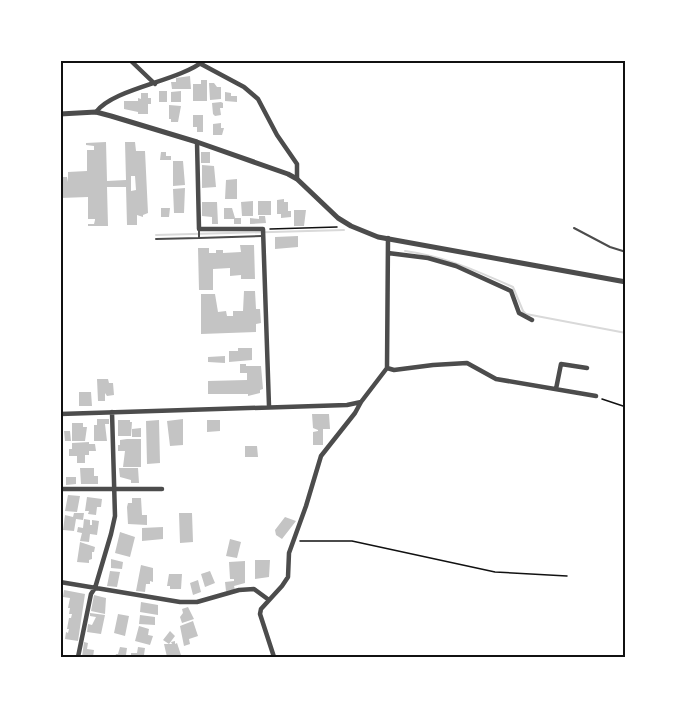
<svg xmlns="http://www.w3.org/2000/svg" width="686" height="717" font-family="'Exo 2',sans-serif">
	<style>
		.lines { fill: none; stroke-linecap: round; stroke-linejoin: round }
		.stream { stroke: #d9d9d9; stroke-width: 2 }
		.building { fill: #c4c4c4; fill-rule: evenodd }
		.path { stroke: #111; stroke-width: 1.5 }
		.service { stroke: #4c4c4c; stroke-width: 2 }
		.minor { stroke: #4c4c4c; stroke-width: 4.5 }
		.tertiary { stroke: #4c4c4c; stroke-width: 5 }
		.neatline { fill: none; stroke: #111; stroke-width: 2 }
	</style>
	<rect width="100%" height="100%" fill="#fff"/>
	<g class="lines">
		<!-- stream -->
		<path class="stream" d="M156,235L344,230
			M405,251C444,256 477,271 513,287L523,311L526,314L626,333"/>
	</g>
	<!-- building -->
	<path class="building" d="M190,76L191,89H172L171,82H176V78Z
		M201,80H207V101H193V84H201Z
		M209,83H214L217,87H221V99L210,100Z
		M159,91H167V102H159Z
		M181,91V102H171V92Z
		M225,92L231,93V96H237V102L225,101Z
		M141,93H148V98H151V104H148V114H138V112L124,109V101H138V98L141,99Z
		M221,102L223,103V108H220L221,115L215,116L213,114L212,103Z
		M169,105L181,106L178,122H171V119H169Z
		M193,115H203V132H197V127H193Z
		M221,123V128H224L222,135H213V124Z
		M106,142L107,181L126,180L125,142H135L136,151H145L148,213L143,215V217L137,215V225H127L126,187H107L108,226H88V224H94L95,220V219H88V197L60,198L61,177H67L68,182V172L87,171V150H94V146L86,145V143ZM131,176H135L136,190L131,191Z
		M161,152H166V156H171V160H160Z
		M201,152H210V163H201Z
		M173,161H183L185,185L173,186Z
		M202,165L214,166L216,187L202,188Z
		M237,179V199H225L226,180Z
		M185,188L184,213H174L173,189Z
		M284,199V202H288V211H291V217L281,218V214H277V200Z
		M253,201V216H242L241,202Z
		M258,201H271V215H258Z
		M202,202H217L218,224H212V217L202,216Z
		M161,208H170L169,217H161Z
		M224,208H232L235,218H241V224H234V219H224Z
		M294,210H306L304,226H294Z
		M259,216H265L266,223L250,224V218L259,219Z
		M298,236V247L275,249V237Z
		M240,245H254L255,279H241V275L230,276V268L213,269V290H199L198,248H209V253H216V250H223V253L241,252Z
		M244,291H255L256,309H260L261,323L256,324V332L201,334V294H215L218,312L226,311L227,316H233V311H243Z
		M238,348H252V360L229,362V351H238Z
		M225,356V363L208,362V357Z
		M240,364H246V366H261L263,389L260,390V393L248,396V394H208V381L247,380V373H240Z
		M97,379H108L109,383H113L114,395L107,396L105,393V401H98Z
		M79,392H91L92,406H79Z
		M312,414H329L330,429H323V445H313V432L318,431V430L313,428Z
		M97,419H109V424H105L107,441H94V425H97Z
		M183,419V445L170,446L167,421Z
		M118,420H130V422H132L131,436H118Z
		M159,420L160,463L147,464L146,421Z
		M207,420H220V431L207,432Z
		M72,423H83V427H87L85,441H72Z
		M141,428V437H132V429Z
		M64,431H70L71,441H65Z
		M127,439H141V467H123L125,451H118V445H120V440Z
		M89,442V444H95L96,451H89V455H85V463H77V456H69V449H72V443Z
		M245,446H257L258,457H245Z
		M80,468H94V476H98V484H81Z
		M119,468H138L139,483H131V480L120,477Z
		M66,477H76V484L66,485Z
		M68,495L80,496L77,512L65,511Z
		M87,497L102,499L101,507H97L96,515L88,514L89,511H85Z
		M132,498H141L142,515H147V525L128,524L127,507L128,503H132Z
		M74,513H84L83,520L76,519L74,531L63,530L65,515L73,517Z
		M179,513H192L193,542L180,543Z
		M285,517L296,521L282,539L276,535L275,530Z
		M84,519L90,520V525H92V520L99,521L97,535L90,534L89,542L80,541L82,533L77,532L78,527L83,528Z
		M163,527V539L142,541V528Z
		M120,532L135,537L130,557L115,553Z
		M230,539L241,542L237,558L226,556Z
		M80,542L95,547L94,552H92V559L89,560V563L77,562Z
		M111,559L123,562L122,569L111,568Z
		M255,560H270L269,577L255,579Z
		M245,561V583L234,586L235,590L226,591L225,582L234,581V579H230L229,562Z
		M141,565L153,568V582L150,581V584H146L145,592L136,591Z
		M110,571L120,572L117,587L107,586Z
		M210,571L215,583L205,587L201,574Z
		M169,574H182L181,589H170V586H167Z
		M198,580L201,592L193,595L190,583Z
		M64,590L85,594L78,641L65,639L66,632L68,633L69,629H67L69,618H71L72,614H69L70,608H68L70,598L63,597Z
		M94,595L106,598L105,614L91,611Z
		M141,602L158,605V615L140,612Z
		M188,607L194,619L182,623L180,617L183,613L182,609Z
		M90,613L105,615L101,634L87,632L88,624L92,625L96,617L90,616Z
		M118,614L129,616L125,636L114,633Z
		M140,615L155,617V625L139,624Z
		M193,621L198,636L189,639L190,644L184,646L180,626Z
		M139,626L149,629L148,635L153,636L150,645L135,641Z
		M170,631L175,636L169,644L163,640Z
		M175,641V644L177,643L181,655L167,657L164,644H172L171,642Z
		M84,642L88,643L87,649L94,650L93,657H82Z
		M120,647L127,648L126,655L115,657L116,654H118Z
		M138,647L145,648L144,655L131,657V653H137Z"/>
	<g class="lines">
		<!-- path -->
		<path class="path" d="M270,229L337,227
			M602,399L626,407
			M300,541H352L495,572L567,576"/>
		<!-- service -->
		<path class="service" d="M574,228L610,247L626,252
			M199,238L262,236
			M156,239L199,238V229"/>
		<!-- minor -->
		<path class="minor" d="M130,60L155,84
			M201,64L244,87L258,99L277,135L297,164V179
			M96,112C114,88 178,82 205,60
			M197,142L199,229H263L269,406
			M388,253L428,258L456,266L511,291L519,313L532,320
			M387,368L394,370L433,365L467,363L496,379L596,396
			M556,389L561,364L587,368
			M60,414L347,405L361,402
			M60,489H162
			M60,582L180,602H197L239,590L254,589L269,600
			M78,657L91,594L95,588L111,534L115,516L112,412
			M274,657L260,614L261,609L282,586L288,577L289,553L306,506L321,456L355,413L361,402L387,368L388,238"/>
		<!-- tertiary -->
		<path class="tertiary" d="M60,114L96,112L111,116L197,142L288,174L297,179L338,218L351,226L378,237L626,282"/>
	</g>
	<!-- border -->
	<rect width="686" height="717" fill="none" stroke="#ffffff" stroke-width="123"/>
	<rect x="62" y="62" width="562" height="594" class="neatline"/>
</svg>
